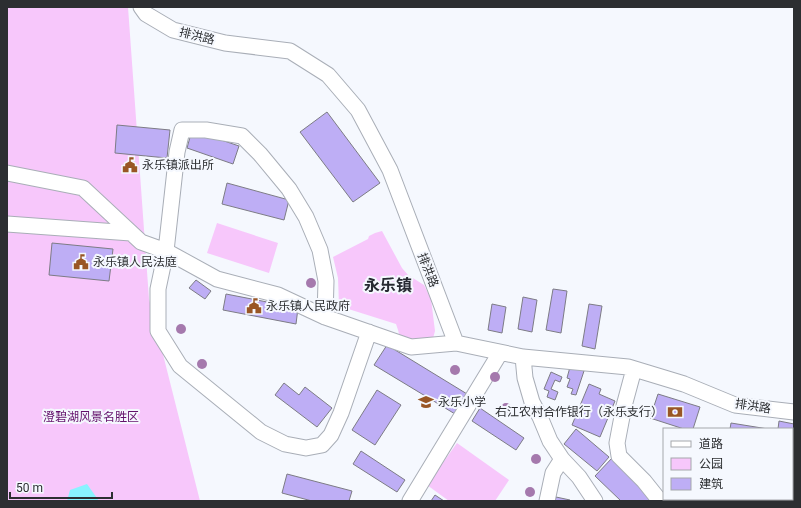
<svg xmlns="http://www.w3.org/2000/svg" width="801" height="508" font-family="Roboto,'Noto Sans SC',sans-serif">
	<style>
		.green { fill: #f7c7fb }
		.water { fill: #89f3ff }
		.building { fill: #beaef5; stroke: #7d7c85 }
		.lines { fill: none; stroke-linecap: round; stroke-linejoin: round }
		.minor-casing { stroke: #a9aeb7; stroke-width: 17 }
		.minor { stroke: #fff; stroke-width: 15 }
		.tree { fill: #a579ad }
		.labels { text-anchor: middle; stroke-width: 4; stroke-linejoin: round; paint-order: stroke }
		.street-label { font-size: 12px; fill: #2c2e31; stroke: #f5f8fe }
		.poi-label { font-size: 12px; fill: #2c2e31; stroke: #f5f8fe; text-anchor: start }
		.park-label { font-size: 12px; fill: #63116b; stroke: #f5f8fe }
		.district-label { font-size: 16px; font-weight: bold; fill: #272a32; stroke: #f5f8fe }
	</style>
	<rect width="100%" height="100%" fill="#f5f8fe"/>
	<!-- green -->
	<path class="green" d="M7,7H128L149,299L200,501H7Z
		M217,223L278,243L269,273L207,253Z
		M382,231L402,268L408,275L424,285L431,299L435,331L432,342L400,338L398,330L396,324L342,307L339,305L338,278L333,257L368,239L369,236L375,233Z
		M457,443L509,480L495,501H449L427,485Z"/>
	<!-- water -->
	<path class="water" d="M87,484L99,501H67L70,490Z"/>
	<!-- building -->
	<path class="building" d="M327,112L380,183L353,202L300,132Z
		M117,125L170,130L167,158L115,153Z
		M192,130L239,146L233,164L187,148Z
		M227,183L289,200L284,220L222,204Z
		M52,243L113,249L109,281L49,275Z
		M196,280L211,291L205,299L189,288Z
		M553,289L567,291L561,333L546,330Z
		M226,294L298,308L296,324L223,310Z
		M523,297L537,300L532,332L518,329Z
		M492,304L506,307L502,333L488,330Z
		M589,304L602,306L595,349L582,346Z
		M387,345L472,397L460,417L374,365Z
		M570,367L584,371L576,395L571,394L573,389L567,387L570,379L567,378Z
		M551,372L562,377L560,382L555,380L551,389L558,392L555,400L547,397L549,391L544,389Z
		M284,383L299,395L305,387L332,408L317,427L275,395Z
		M589,384L601,389L599,394L615,401L600,437L572,425Z
		M377,390L401,405L375,445L352,430Z
		M658,394L700,407L693,429H684L650,418Z
		M480,408L524,438L516,450L472,421Z
		M779,421L794,424V445H792V429H778Z
		M731,423L768,429H730Z
		M576,429L609,457L597,471L564,444Z
		M361,451L405,480L397,492L353,464Z
		M613,457L659,501H621L595,476Z
		M792,464H794V490H792Z
		M287,474L352,491L349,501H312L282,493Z
		M435,495L444,501H431Z
		M556,497L570,500V501H555Z"/>
	<g class="lines">
		<!-- minor casing -->
		<g class="minor-casing">
			<path id="minor" d="M141,7L146,14L173,30L225,43L290,51L328,75L358,110L390,170L456,343L523,357L628,367L684,384L735,405L794,412
				M7,173L83,188L141,242L166,251L217,279L278,295L325,317L411,347L456,343
				M7,224L131,233
				M325,317L326,281L320,250L306,217L289,189L260,154L242,136L206,130H182L177,152L166,251L158,289V331L180,366L261,432L285,444L306,448L322,445L331,435L341,413L369,332
				M523,357L525,378L532,402L540,417L550,441L562,459L579,477L595,501
				M634,369L624,406L617,443L619,456L644,481L660,501
				M410,501L500,353
				M547,501L553,473L562,459"/>
		</g>
		<!-- minor -->
		<use href="#minor" class="minor"/>
	</g>
	<!-- trees -->
	<g class="tree">
		<circle cx="311" cy="283" r="5"/>
		<circle cx="181" cy="329" r="5"/>
		<circle cx="202" cy="364" r="5"/>
		<circle cx="455" cy="370" r="5"/>
		<circle cx="495" cy="377" r="5"/>
		<circle cx="506" cy="408" r="5"/>
		<circle cx="536" cy="459" r="5"/>
		<circle cx="530" cy="492" r="5"/>
	</g>
	<!-- icons -->
	<defs>
		<g id="civic-bare" transform="scale(1.2)"><path d="M-.6-6.5H3V-4.5H.6V-3L4-1V1h2V6H-6V1h2V-1L-.6-3ZM-1.2 2.5V6h2.4V2.5Z" fill="#995625" stroke="#f5f8fe" stroke-width="2.5" paint-order="stroke"/></g>
		<g id="school-bare" transform="scale(1.2)"><path d="M0-5L7-2L0 1L-7-2ZM-4 1L0 2.5L4 1V4Q0 6-4 4Z" fill="#995625" stroke="#f5f8fe" stroke-width="2.5" paint-order="stroke"/></g>
		<g id="bank-bare" transform="scale(1.2)"><path d="M-6-4H6V4H-6ZM0-2.3a2.3 2.3 0 1 0 0 4.6a2.3 2.3 0 1 0 0-4.6Z" fill="#995625" stroke="#f5f8fe" stroke-width="2.5" paint-order="stroke"/></g>
	</defs>
	<g fill-rule="evenodd">
		<use href="#civic-bare" x="130" y="165"/>
		<use href="#civic-bare" x="81" y="262"/>
		<use href="#civic-bare" x="254" y="306"/>
		<use href="#school-bare" x="426" y="402"/>
		<use href="#bank-bare" x="675" y="412"/>
	</g>
	<g class="labels">
		<!-- street labels -->
		<g class="street-label">
			<text transform="translate(197 36) rotate(14)" y="4">排洪路</text>
			<text transform="translate(428 270) rotate(69)" y="4">排洪路</text>
			<text transform="translate(753 406) rotate(9)" y="4">排洪路</text>
		</g>
		<!-- poi labels -->
		<g class="poi-label">
			<text x="142" y="169">永乐镇派出所</text>
			<text x="93" y="266">永乐镇人民法庭</text>
			<text x="266" y="310">永乐镇人民政府</text>
			<text x="438" y="406">永乐小学</text>
			<text x="663" y="416" text-anchor="end">右江农村合作银行（永乐支行）</text>
		</g>
		<!-- park labels -->
		<g class="park-label">
			<text x="91" y="421">澄碧湖风景名胜区</text>
		</g>
		<!-- district labels -->
		<g class="district-label">
			<text x="388" y="291">永乐镇</text>
		</g>
	</g>
	<!-- border -->
	<rect width="801" height="508" fill="none" stroke="#2c2e31" stroke-width="16"/>
	<!-- legend -->
	<rect x="663" y="428" width="130" height="72" fill="#f5f8fe" stroke="#a5a7ac"/>
	<rect x="671" y="441" width="20" height="6" fill="#ffffff" stroke="#a5a7ac"/>
	<text x="699" y="448" font-size="12" fill="#2c2e31">道路</text>
	<rect x="671" y="458" width="20" height="12" fill="#f7c7fb" stroke="#a5a7ac"/>
	<text x="699" y="468" font-size="12" fill="#2c2e31">公园</text>
	<rect x="671" y="478" width="20" height="12" fill="#beaef5" stroke="#a5a7ac"/>
	<text x="699" y="488" font-size="12" fill="#2c2e31">建筑</text>
	<!-- scale -->
	<path d="M10 492v6h102v-6" fill="none" stroke="#2c2e31" stroke-width="2"/>
	<text x="16" y="492" font-size="12" fill="#2c2e31" stroke="#f5f8fe" stroke-width="3" paint-order="stroke">50 m</text>
</svg>
